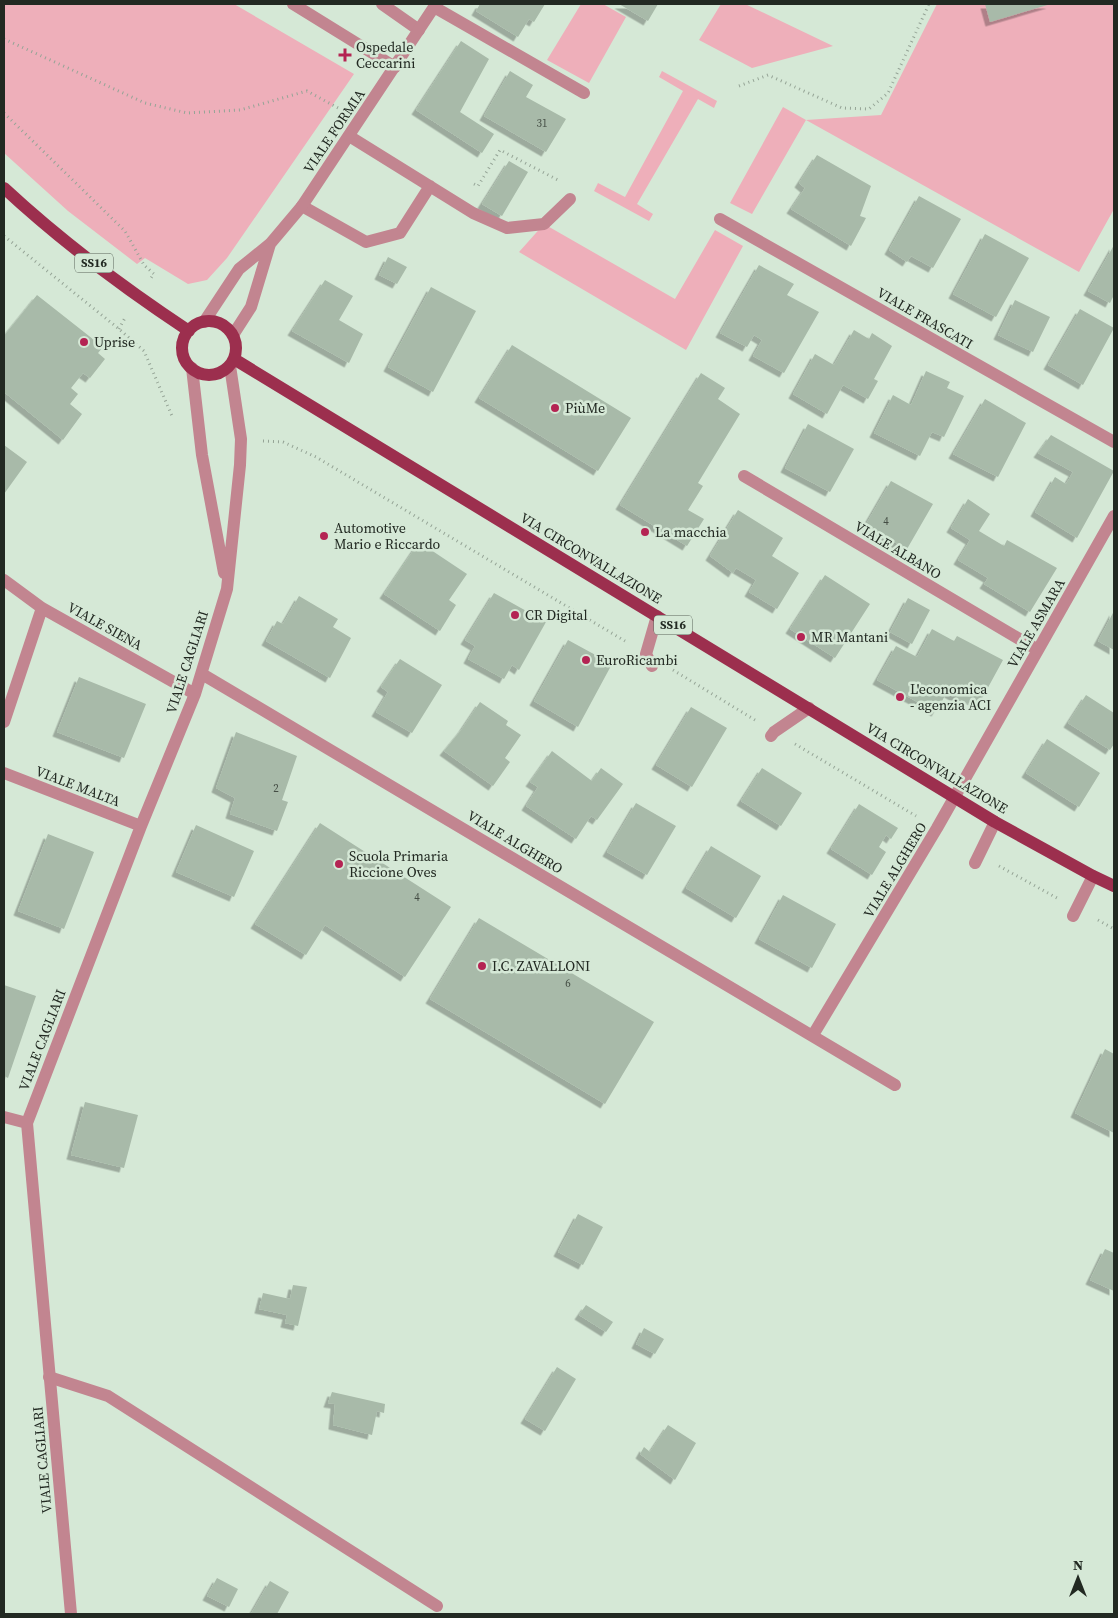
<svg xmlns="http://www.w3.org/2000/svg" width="1118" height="1618" font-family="'Source Serif 4',serif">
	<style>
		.green { fill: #eeafba }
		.building { fill: #a8baa9; filter: url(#shadow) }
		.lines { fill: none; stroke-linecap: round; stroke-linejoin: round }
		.path { stroke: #95a496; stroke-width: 3; stroke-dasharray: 1 4; stroke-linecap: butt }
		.service { stroke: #c28590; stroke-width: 12 }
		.minor { stroke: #c28590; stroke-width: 12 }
		.primary { stroke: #9c2f4e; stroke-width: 12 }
		.poi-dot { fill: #b42453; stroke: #d5e8d6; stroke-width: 2 }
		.labels { text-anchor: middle; stroke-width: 5; stroke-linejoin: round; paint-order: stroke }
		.number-label { font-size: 11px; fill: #444d44 }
		.shield { fill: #d5e8d6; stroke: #586258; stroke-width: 1 }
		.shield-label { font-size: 12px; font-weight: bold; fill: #222922 }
		.poi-label { font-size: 14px; fill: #222922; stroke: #d5e8d6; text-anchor: start }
		.street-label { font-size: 14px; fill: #222922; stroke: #d5e8d6 }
	</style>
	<defs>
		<filter id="shadow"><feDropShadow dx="-4.5" dy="4.5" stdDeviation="0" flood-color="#0004"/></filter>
	</defs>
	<rect width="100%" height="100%" fill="#d5e8d6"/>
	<!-- green -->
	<path class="green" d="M4,4H234L354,74L227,258L207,280L188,284L145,258L137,264L68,211L4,153Z
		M581,4H603L626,17L589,83L547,60Z
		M721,4H745L833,46L752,68L699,40Z
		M937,4H1114V209L1079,272L806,120L752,214L730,203L783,107L806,120L881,115Z
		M662,71L717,101L714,108L698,99L637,204L653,214L649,221L594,191L598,183L625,197L683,91L659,77Z
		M544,224L675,299L715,230L743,246L686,350L519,252Z"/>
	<!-- building -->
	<path class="building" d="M480,4H545L534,22L529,19L518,37L476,11Z
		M619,4H658L648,21Z
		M985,4H1051L990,22Z
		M461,41L489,59L460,112L494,134L482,153L416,110Z
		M510,71L533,85L526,97L566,119L546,152L484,116Z
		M817,155L871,186L860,216L866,218L851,246L791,209L805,188L799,183Z
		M509,161L528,172L502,216L482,204Z
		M919,196L961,219L933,268L911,256L907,262L889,250Z
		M985,234L1029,258L996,317L953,294Z
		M1114,245V295L1110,303L1088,291Z
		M388,257L407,267L397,284L379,275Z
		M759,265L794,284L787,295L819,312L784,373L753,356L762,340L754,335L747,347L720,333Z
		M325,280L353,296L339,320L363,334L349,363L292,331Z
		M431,287L476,311L433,392L388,367Z
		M37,295L103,347L98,353L105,359L90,378L83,373L71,388L78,394L70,404L82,414L63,440L4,392V336Z
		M1015,300L1050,317L1033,352L998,335Z
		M1080,309L1114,328L1083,385L1048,365Z
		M854,330L869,339L872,333L892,346L874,379L878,381L868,399L843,385L827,414L793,394L815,354L834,365Z
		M512,345L631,418L598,471L479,398Z
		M926,371L950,382L947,388L964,396L944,437L932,432L920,456L874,433L893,395L911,405Z
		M701,373L725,388L718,399L740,414L698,483L703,486L688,510L704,519L687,546L620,505Z
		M985,399L1026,423L998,477L953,454Z
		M808,424L854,449L830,492L785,468Z
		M1051,435L1114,471L1077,538L1035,512L1055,477L1066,484L1073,472L1038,453Z
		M4,445L27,462L4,494Z
		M891,481L933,504L907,549L865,526Z
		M968,499L990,514L979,531L1004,546L1007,540L1057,568L1030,612L984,584L988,578L958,560L970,540L951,528Z
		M738,510L783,538L772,556L799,573L777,609L749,592L756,580L736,568L733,573L710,556Z
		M419,542L467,574L449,600L456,605L440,631L384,594Z
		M825,575L870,604L835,658L790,629Z
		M494,593L546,622L519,670L512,665L504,679L468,659L475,646L465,640Z
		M299,596L338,619L333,627L351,638L330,678L266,641L277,621L283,624Z
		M908,598L930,610L912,644L890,632Z
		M1114,611V650L1098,641Z
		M932,629L954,641L957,636L1003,660L979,704L970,699L968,704L947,692L936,712L877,680L896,646L917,657Z
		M568,640L612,664L578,727L534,701Z
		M400,659L442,685L412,733L376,712L388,692L381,687Z
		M79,677L146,704L124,758L57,732Z
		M1086,695L1114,713V744L1110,750L1068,723Z
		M480,702L508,721L506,725L521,735L505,758L510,762L493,786L444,751L462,729Z
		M691,707L727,728L692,787L656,765Z
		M236,732L297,756L282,800L288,802L277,831L230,814L235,798L216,788Z
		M1047,739L1100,773L1079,807L1026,773Z
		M552,751L592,781L601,768L623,784L597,820L591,816L576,839L526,806L538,787L530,782Z
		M762,768L802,793L781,826L741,801Z
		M636,803L676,826L647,875L607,852Z
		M859,804L898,828L891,839L886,835L879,847L886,852L872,875L831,849Z
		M320,823L451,907L405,977L325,925L306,955L255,924Z
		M196,825L254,851L234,897L176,872Z
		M48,834L94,852L64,929L18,911Z
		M711,846L761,876L736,918L686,888Z
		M783,895L836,924L812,968L759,939Z
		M479,918L654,1022L605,1104L430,999Z
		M4,985L36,996L8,1078L4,1076Z
		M1105,1049L1114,1054V1133L1075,1113Z
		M85,1102L138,1115L124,1168L71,1155Z
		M578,1214L603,1227L583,1265L558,1252Z
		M1105,1249L1114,1253V1291L1090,1280Z
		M293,1285L307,1287L298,1326L285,1323L287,1315L259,1309L263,1293L290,1299Z
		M586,1305L613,1322L606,1332L579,1315Z
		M644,1328L664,1339L655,1354L636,1344Z
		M557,1367L576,1379L545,1431L525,1419Z
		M332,1392L385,1404L384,1413L377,1411L372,1435L333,1425L335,1404L328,1403Z
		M668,1425L696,1443L675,1480L640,1454L644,1447L650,1452Z
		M217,1578L238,1589L229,1607L207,1596Z
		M270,1581L289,1592L277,1614H251Z"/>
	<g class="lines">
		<!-- path -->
		<path class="path" d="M4,39L145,103L187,113L240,110L307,91L340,109
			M739,86L768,75L842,108L869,109L888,93L929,4
			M4,113L125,231L144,265L154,274L151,278
			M474,184L478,186L500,150L558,180
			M4,236L119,329L144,351L172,416
			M119,329L126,316
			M263,441L283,442L316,457L625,641
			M673,670L755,720
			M795,744L916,816
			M999,866L1057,898
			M1098,920L1114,929"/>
		<!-- service -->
		<path class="service" d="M293,4L395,67
			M382,4L419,30
			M349,136L473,213L507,228L544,224L570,199
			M302,206L366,242L400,233L430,186
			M652,666L646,654L657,616
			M771,736L774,732L809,708
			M975,863L995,822
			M1073,916L1093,876
			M49,1377L108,1396L437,1606"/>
		<!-- minor -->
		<path class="minor" d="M434,7L584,93
			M720,219L1114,442
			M204,322L239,269L270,244L302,206L436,4
			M233,335L251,307L270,244
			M192,368L202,455L224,573
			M744,476L1038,650
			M4,580L42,608L195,694
			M202,674L895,1085
			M4,722L42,608
			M4,773L141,826
			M813,1035L937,828L1114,516
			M4,1117L27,1123
			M71,1614L27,1123L141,826L195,694L227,589L240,465L241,439L230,366"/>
		<!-- primary -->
		<path class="primary" d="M4,188C61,241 124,288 189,331
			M182 348a27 27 0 1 1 54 0a27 27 0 1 1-54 0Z
			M234,359L995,822L1093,876L1114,886"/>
	</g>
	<!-- markers -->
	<g class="poi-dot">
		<path d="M342.5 47.5h5v5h5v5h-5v5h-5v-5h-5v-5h5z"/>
		<circle cx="84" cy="342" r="5"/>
		<circle cx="555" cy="408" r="5"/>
		<circle cx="645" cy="532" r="5"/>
		<circle cx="324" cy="536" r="5"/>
		<circle cx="515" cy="615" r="5"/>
		<circle cx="801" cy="637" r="5"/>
		<circle cx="586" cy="660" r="5"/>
		<circle cx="900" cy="697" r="5"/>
		<circle cx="339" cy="864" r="5"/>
		<circle cx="482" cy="966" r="5"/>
	</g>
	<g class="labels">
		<!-- number labels -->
		<g class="number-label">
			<text x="542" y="127">31</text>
			<text x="886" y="525">4</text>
			<text x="276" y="792">2</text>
			<text x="417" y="901">4</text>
			<text x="568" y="987">6</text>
		</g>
		<!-- shield labels -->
		<g class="shield">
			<rect x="75" y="253.5" width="38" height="19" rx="4"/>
			<rect x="654" y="615.5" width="38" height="19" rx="4"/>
		</g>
		<g class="shield-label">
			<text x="94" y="267">SS16</text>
			<text x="673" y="629">SS16</text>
		</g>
		<!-- poi labels -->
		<g class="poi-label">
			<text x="356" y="52">Ospedale<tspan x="356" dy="16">Ceccarini</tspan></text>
			<text x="94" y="347">Uprise</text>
			<text x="565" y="413">PiùMe</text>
			<text x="334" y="533">Automotive<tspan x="334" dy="16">Mario e Riccardo</tspan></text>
			<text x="655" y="537">La macchia</text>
			<text x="525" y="620">CR Digital</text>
			<text x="811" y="642">MR Mantani</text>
			<text x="596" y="665">EuroRicambi</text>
			<text x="910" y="694">L'economica<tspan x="910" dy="16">- agenzia ACI</tspan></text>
			<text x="349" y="861">Scuola Primaria<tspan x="349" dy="16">Riccione Oves</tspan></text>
			<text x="492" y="971">I.C. ZAVALLONI</text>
		</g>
		<!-- street labels -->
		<g class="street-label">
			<text transform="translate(334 131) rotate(-56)" y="5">VIALE FORMIA</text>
			<text transform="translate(925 318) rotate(30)" y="5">VIALE FRASCATI</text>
			<text transform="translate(898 550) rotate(31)" y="5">VIALE ALBANO</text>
			<text transform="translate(591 558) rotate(31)" y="5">VIA CIRCONVALLAZIONE</text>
			<text transform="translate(1036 623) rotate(-60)" y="5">VIALE ASMARA</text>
			<text transform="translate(105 626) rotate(29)" y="5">VIALE SIENA</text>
			<text transform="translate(187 662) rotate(-72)" y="5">VIALE CAGLIARI</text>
			<text transform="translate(937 768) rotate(31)" y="5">VIA CIRCONVALLAZIONE</text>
			<text transform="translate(78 786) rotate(21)" y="5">VIALE MALTA</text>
			<text transform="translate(515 842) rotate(31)" y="5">VIALE ALGHERO</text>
			<text transform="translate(895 870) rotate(-59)" y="5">VIALE ALGHERO</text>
			<text transform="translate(42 1040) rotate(-69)" y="5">VIALE CAGLIARI</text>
			<text transform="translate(42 1460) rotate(-95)" y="5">VIALE CAGLIARI</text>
		</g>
	</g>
	<!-- border -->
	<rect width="1118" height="1618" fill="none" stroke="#222922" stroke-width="10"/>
	<!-- north arrow -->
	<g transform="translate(1078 1578)" stroke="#d5e8d6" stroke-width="4" paint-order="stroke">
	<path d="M0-4L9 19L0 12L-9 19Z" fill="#222922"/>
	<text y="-8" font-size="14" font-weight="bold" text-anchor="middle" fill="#222922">N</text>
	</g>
</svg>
